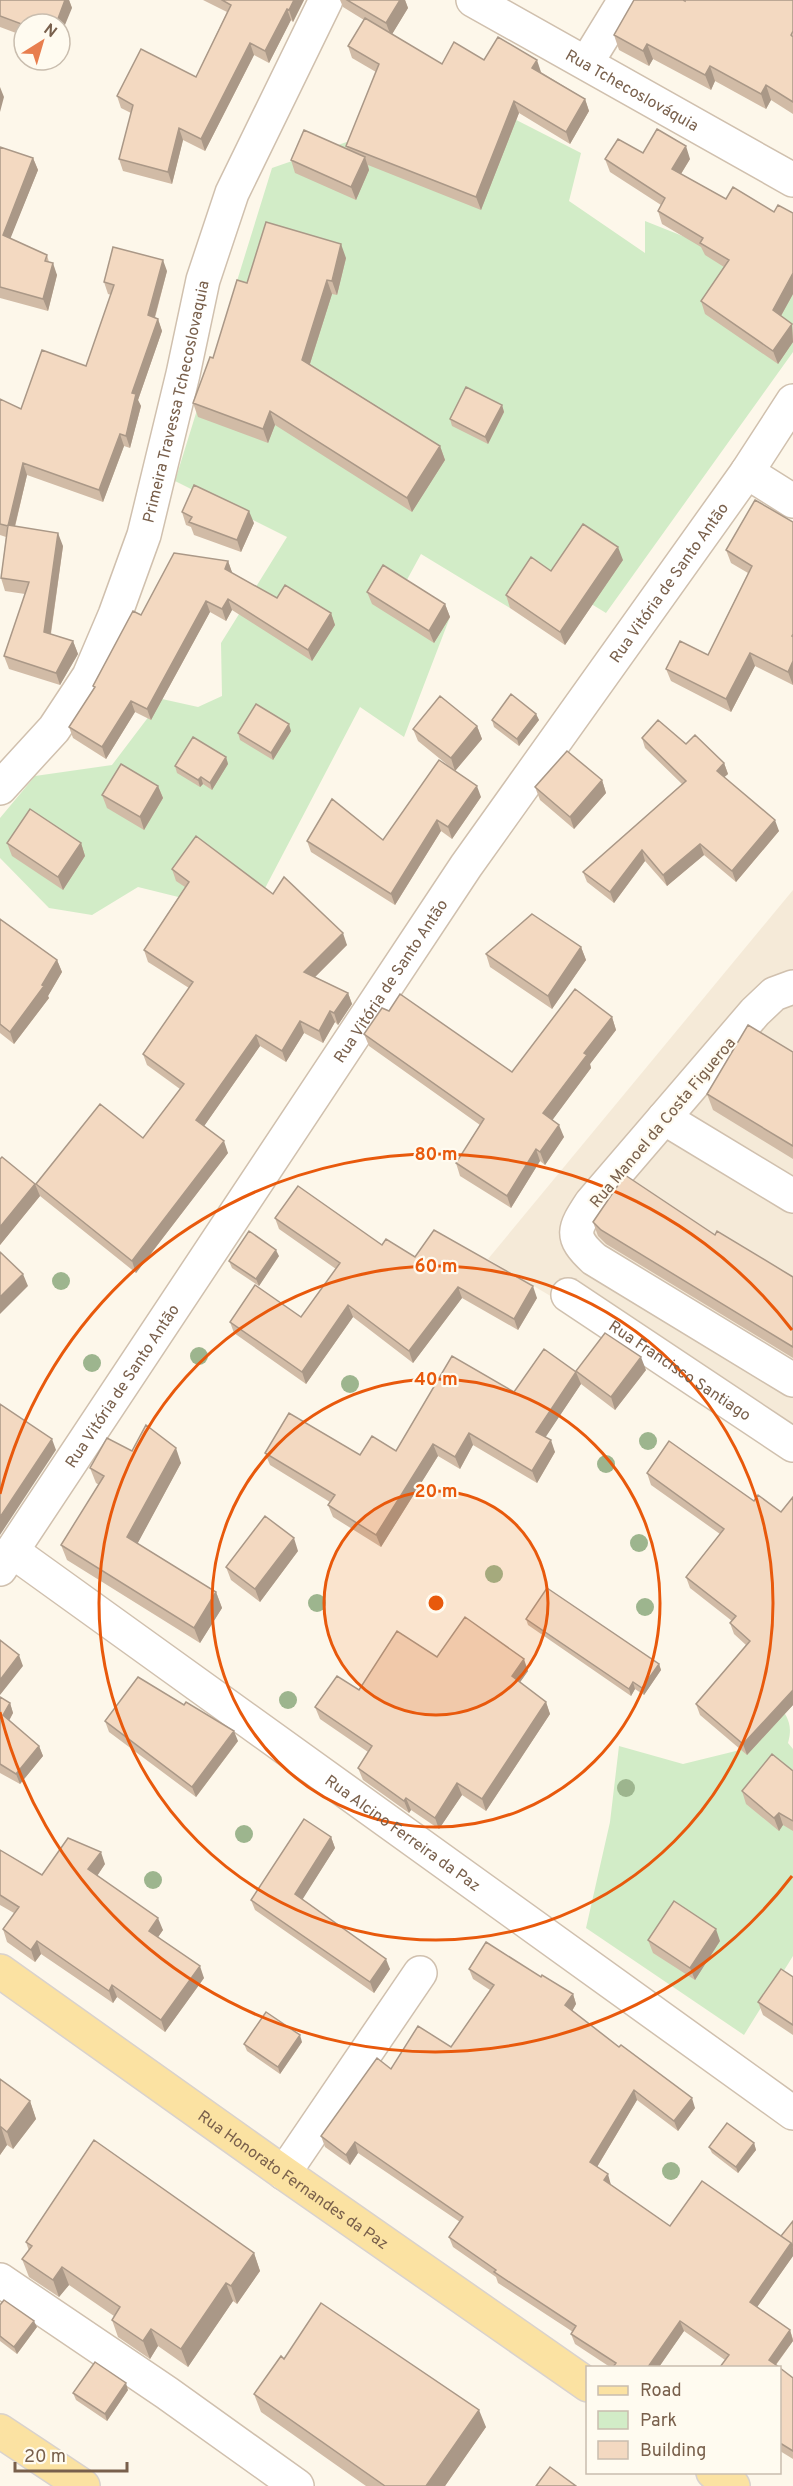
<svg xmlns="http://www.w3.org/2000/svg" width="793" height="2486" font-family="Overpass,sans-serif">
	<style>
		.residential { fill: #f5ead8 }
		.green { fill: #d2ecc7 }
		.lines { fill: none; stroke-linecap: round; stroke-linejoin: round }
		.minor-casing { stroke: #d0c0ae; stroke-width: 36 }
		.major-casing { stroke: #d9d2cd; stroke-width: 36 }
		.minor { stroke: #fff; stroke-width: 33 }
		.major { stroke: #fbe2a2; stroke-width: 33 }
		.tree { fill: #9db58e }
		.wall { fill: #d1bba6 }
		.shaded-wall { fill: #aa9887 }
		.building { fill: #f3d9c1; stroke: #aa9887; stroke-width: 1.5 }
		.ring { fill: none; stroke: #e8590c; stroke-width: 3 }
		.labels { text-anchor: middle; stroke-width: 4.5; stroke-linejoin: round; paint-order: stroke }
		.street-label { font-size: 16px; fill: #79604c; stroke: #fffbf0 }
		.centre { fill: #e8590c; stroke: #fffbf0; stroke-width: 3 }
		.ring-label { font-size: 18px; text-anchor: middle; font-weight: bold; fill: #e8590c; stroke: #fffbf0; stroke-width: 4.5; stroke-linejoin: round; paint-order: stroke }
	</style>
	<rect width="100%" height="100%" fill="#fdf7ea"/>
	<!-- residential -->
	<path class="residential" d="M793,890V1440L488,1259Z"/>
	<!-- green -->
	<path class="green" d="M473,98L581,153L569,201L645,253V221L793,280V352L606,613L536,570L510,608L421,554L403,587L450,617L404,737L360,707L251,915L138,887L92,915L49,908L0,858V818L35,776L112,765L162,699L198,707L222,696L221,643L287,537L175,481L272,168Z
		M777,1702C788,1717 793,1725 788,1743L793,1749V1956L744,2035L586,1928L610,1822L619,1746L683,1764L740,1750Z"/>
	<g class="lines">
		<!-- minor casing -->
		<g class="minor-casing">
			<g id="minor">
				<path id="s1" d="M473,0L793,180"/>
				<path d="M587,62L625,0"/>
				<path d="M747,472L793,501"/>
				<path id="s2" d="M0,788L54,729L89,676L115,615L144,535L183,374L203,280L232,193L326,0"/>
				<path d="M793,987L774,994L755,1012L591,1203C574,1229 569,1236 594,1259L793,1380"/>
				<path d="M664,1118L793,1196"/>
				<path id="s3" d="M568,1295L793,1445"/>
				<path id="s4" d="M12,1551L793,2113"/>
				<path id="s5" d="M0,1569L466,866L747,472L793,401"/>
				<path d="M284,2173L420,1973"/>
				<path d="M0,2280L167,2393L297,2486"/>
			</g>
		</g>
		<!-- major casing -->
		<g class="major-casing">
			<g id="major">
				<path id="s6" d="M0,1971L284,2173L588,2385"/>
				<path d="M0,2431L83,2486"/>
				<path d="M713,2472L733,2486"/>
			</g>
		</g>
		<!-- minor -->
		<use href="#minor" class="minor"/>
		<!-- major -->
		<use href="#major" class="major"/>
	</g>
	<!-- trees -->
	<g class="tree">
		<circle cx="61" cy="1281" r="9"/>
		<circle cx="199" cy="1356" r="9"/>
		<circle cx="92" cy="1363" r="9"/>
		<circle cx="350" cy="1384" r="9"/>
		<circle cx="648" cy="1441" r="9"/>
		<circle cx="606" cy="1464" r="9"/>
		<circle cx="639" cy="1543" r="9"/>
		<circle cx="494" cy="1574" r="9"/>
		<circle cx="317" cy="1603" r="9"/>
		<circle cx="645" cy="1607" r="9"/>
		<circle cx="288" cy="1700" r="9"/>
		<circle cx="626" cy="1788" r="9"/>
		<circle cx="244" cy="1834" r="9"/>
		<circle cx="153" cy="1880" r="9"/>
		<circle cx="671" cy="2171" r="9"/>
	</g>
	<!-- wall -->
	<path class="wall" d="M0,0H69L72,8L24,24V36L0,27Z
		M203,0H304L293,22L291,20L269,63L254,55L205,151L183,140L172,184L123,171L119,159L131,113L121,108L117,96L196,77L227,12Z
		M340,0H405L408,8L392,34L442,64L484,60L541,72L585,99L589,111L570,144L519,113L481,210L368,165L369,170L356,200L295,173L291,160L347,149L346,146L376,72L352,58L348,46L364,20L343,7Z
		M793,0V114L771,100L766,109L715,81L711,90L653,59L649,66L619,50L614,35Z
		M0,147L33,158L38,170L10,238L47,255L49,262L57,275L48,311L0,298Z
		M643,153L690,159L681,174L726,199L774,212L793,213V294L781,316L792,324L793,342L778,364L705,314L701,301L724,267L705,255L701,247L662,224L658,211L661,205L610,172L605,159Z
		M346,258L337,295L332,294L310,364L440,446L445,460L412,512L275,425L268,443L198,417L193,403L247,283Z
		M167,271L155,318L158,319L162,331L138,400L141,406L130,448L124,446L103,502L27,475L15,527L63,546L51,634L73,641L78,654L60,685L9,669L4,656L25,594L5,591L1,578L6,537L0,535V399L21,409L86,366L111,295L108,294L104,282Z
		M502,405L504,412L488,444L452,426L450,419Z
		M182,512L254,523L241,552L194,535L191,527L186,525Z
		M793,522V685L755,666L731,712L671,681L666,669L708,655L748,573L731,563L726,550Z
		M623,560L565,645L510,608L506,595L551,571Z
		M228,561L232,573L277,598L331,613L335,625L312,661L232,610L226,621L210,612L151,720L135,712L106,759L73,738L69,727L94,688L93,686L141,615Z
		M367,592L445,604L450,617L434,643L372,604Z
		M536,714L539,720L519,746L494,727L492,720Z
		M477,726L482,739L455,771L418,741L413,729Z
		M291,731L273,760L240,740L238,733Z
		M642,738L686,744L724,763L728,774L724,777L779,831L736,882L704,855L667,886L645,861L614,903L587,882L583,872L682,784L645,748Z
		M226,757L228,764L212,790L203,784L200,787L177,773L175,766Z
		M602,780L606,793L574,829L540,800L535,787Z
		M158,786L163,798L144,830L107,808L102,795Z
		M481,797L452,839L441,831L395,905L311,852L307,841L383,840Z
		M7,843H81L85,856L63,890L12,856Z
		M172,869L273,894L347,945L315,977L348,993L352,1004L338,1025L335,1022L323,1043L304,1033L286,1062L260,1046L204,1126L228,1153L136,1273L40,1196L0,1245V1159L36,1184L143,1138L180,1089L147,1065L143,1054L189,988L148,962L144,950L185,887L176,881Z
		M0,919L57,960L62,972L48,996L49,998L14,1044L0,1033Z
		M581,947L586,960L552,1009L490,967L486,954Z
		M612,1017L616,1030L590,1064L591,1068L552,1120L564,1137L545,1165L540,1161L511,1208L460,1176L456,1163L480,1125L369,1046L364,1034L512,1072Z
		M793,1052V1159L713,1110L707,1094Z
		M275,1218L382,1245L537,1298L518,1330L462,1298L413,1363L353,1317L306,1384L234,1333L230,1322L301,1317L336,1269L279,1229Z
		M593,1222L715,1235L793,1277V1358L606,1244L598,1236Z
		M279,1256L259,1286L232,1268L229,1261Z
		M646,1370L615,1410L581,1384L545,1437L555,1452L537,1483L473,1445L460,1469L438,1456L381,1547L333,1517L328,1505L330,1502L270,1465L265,1453L360,1455L396,1451L514,1392L576,1372Z
		M132,1451L181,1463L137,1544L216,1592L222,1608L200,1643L67,1560L61,1545L99,1485L96,1483L90,1468Z
		M647,1473L754,1501L781,1512L793,1497V1705L747,1755L700,1715L696,1704L746,1645L734,1634L730,1623L732,1621L690,1588L686,1577L720,1534L651,1485Z
		M298,1551L260,1602L231,1580L226,1567Z
		M526,1619L659,1664L661,1670L644,1695L635,1689L631,1696L528,1625Z
		M437,1657L528,1671L520,1682L546,1702L550,1714L486,1811L462,1795L439,1829L411,1810L409,1813L363,1780L358,1768L368,1752L320,1719L315,1707L359,1690Z
		M0,1697L10,1703L13,1713L9,1721L39,1746L43,1756L20,1784L0,1773Z
		M105,1721L238,1741L196,1797L109,1732Z
		M793,1771V1831L783,1825L779,1831L746,1804L742,1791Z
		M331,1837L335,1848L302,1899L390,1969L374,1993L255,1910L251,1900Z
		M0,1850L42,1875L105,1864L97,1876L163,1930L158,1937L204,1978L165,2032L117,1997L113,2003L41,1954L35,1962L7,1942L3,1929L14,1913L0,1905Z
		M648,1940L720,1941L695,1980L653,1953Z
		M469,1969L541,1977L573,1994L576,2004L572,2011L695,2108L678,2131L637,2100L597,2167L611,2185L670,2226L781,2236L793,2221V2256L757,2307L790,2330L793,2339V2341L776,2365L725,2360L684,2331L659,2367H610L575,2344L571,2334L573,2332L498,2283L496,2277L453,2247L449,2237L460,2222L358,2153L350,2165L325,2147L321,2136L391,2069L451,2047L490,1990L473,1979Z
		M793,1977V2035L763,2015L758,2002Z
		M302,2042L280,2074L247,2051L244,2044Z
		M0,2079L30,2101L36,2119L13,2149L7,2145L0,2155Z
		M754,2143L756,2150L738,2173L712,2153L709,2147Z
		M26,2242L254,2253L260,2271L237,2304L233,2301L188,2367L158,2346L150,2359L118,2337L112,2320L114,2316L69,2285L59,2297L29,2277L22,2259L29,2251Z
		M0,2305L37,2327L17,2354L0,2341Z
		M284,2359L486,2427L445,2486H366L261,2412L254,2394Z
		M780,2368L793,2378V2459L780,2451Z
		M128,2390L107,2421L76,2400L73,2393Z"/>
	<!-- shaded-wall -->
	<path class="shaded-wall" d="M65,0H69L72,8L60,37V24H56Z
		M294,0H304L293,22L289,10Z
		M400,0H405L408,8L391,36L386,23Z
		M287,9L291,20L269,63L265,51Z
		M250,43L254,55L205,151L201,139Z
		M647,44L653,59L649,66L643,51Z
		M537,60L541,72L537,80L532,68Z
		M710,66L715,81L711,90L705,75Z
		M766,85L771,100L766,109L761,94Z
		M0,87L4,97L0,112Z
		M585,99L589,111L570,144L566,132Z
		M514,101L519,113L481,210L476,197Z
		M179,128L183,140L172,184L168,172Z
		M686,146L690,159L676,182L672,169Z
		M365,157L369,170L356,200L351,187Z
		M33,158L38,170L7,247L3,235Z
		M341,244L346,258L337,295L332,281Z
		M163,260L167,271L152,327L148,315Z
		M53,263L57,275L48,311L43,299Z
		M793,273V294L777,323L773,310Z
		M327,280L332,294L307,373L302,360Z
		M158,319L162,331L138,400L141,406L130,448L126,436L132,393Z
		M792,324L793,342L778,364L773,351Z
		M502,405L504,412L488,444L485,437Z
		M270,411L275,425L268,443L263,429Z
		M120,434L124,446L103,502L99,490Z
		M440,446L445,460L412,512L407,498Z
		M23,463L27,475L12,538L8,526Z
		M249,511L254,523L241,552L237,540Z
		M58,533L63,546L49,645L44,632Z
		M618,547L623,560L565,645L560,632Z
		M228,561L232,572L229,581L225,569Z
		M228,599L232,610L226,621L222,609Z
		M206,601L210,612L151,720L147,709Z
		M445,604L450,617L434,643L429,631Z
		M331,613L335,625L312,661L308,650Z
		M73,641L78,654L60,685L56,673Z
		M750,653L755,666L731,712L726,699Z
		M793,661V685L788,672Z
		M131,701L135,712L106,759L102,747Z
		M536,714L539,720L519,746L517,739Z
		M289,724L291,731L273,760L271,753Z
		M477,726L482,739L455,771L451,758Z
		M226,757L228,764L212,790L210,783Z
		M724,763L728,774L720,781L717,771Z
		M201,777L203,784L200,787L198,780Z
		M602,780L606,793L574,829L570,817Z
		M158,786L163,798L144,830L140,817Z
		M477,786L481,797L452,839L448,827Z
		M437,820L441,831L395,905L391,894Z
		M775,820L779,831L736,882L732,871Z
		M81,843L85,856L63,890L58,877Z
		M700,844L704,855L667,886L663,875Z
		M642,850L645,861L614,903L610,892Z
		M343,933L347,945L308,984L304,972Z
		M581,947L586,960L552,1009L548,996Z
		M57,960L62,972L48,996L49,998L14,1044L10,1032L42,985Z
		M348,993L352,1004L338,1025L334,1013Z
		M330,1011L335,1022L323,1043L319,1031Z
		M612,1017L616,1030L590,1064L591,1068L548,1126L543,1113L584,1053Z
		M300,1021L304,1033L286,1062L282,1051Z
		M256,1035L260,1046L200,1132L196,1120Z
		M559,1125L564,1137L545,1165L540,1152Z
		M224,1141L228,1153L136,1273L132,1261Z
		M536,1149L540,1161L511,1208L507,1196Z
		M35,1184L40,1196L0,1245V1227Z
		M276,1250L279,1256L259,1286L256,1279Z
		M23,1274L28,1286L0,1314V1297Z
		M533,1286L537,1298L518,1330L514,1319Z
		M458,1287L462,1298L413,1363L409,1351Z
		M348,1305L353,1317L306,1384L302,1372Z
		M641,1357L646,1370L615,1410L611,1397Z
		M576,1372L581,1384L541,1444L536,1432Z
		M469,1433L473,1445L460,1469L455,1457Z
		M52,1439L56,1450L0,1535V1517Z
		M551,1440L555,1452L537,1483L532,1471Z
		M433,1444L438,1456L381,1547L376,1535Z
		M176,1448L181,1463L133,1552L127,1537Z
		M294,1538L298,1551L260,1602L255,1589Z
		M216,1592L222,1608L200,1643L194,1628Z
		M19,1655L23,1666L0,1695V1680Z
		M524,1659L528,1671L516,1688L512,1676Z
		M659,1664L661,1670L644,1695L642,1688Z
		M633,1682L635,1689L631,1696L629,1689Z
		M793,1690V1705L747,1755L743,1744Z
		M546,1702L550,1714L486,1811L482,1799Z
		M10,1703L13,1713L6,1726L3,1715Z
		M234,1731L238,1741L196,1797L192,1787Z
		M39,1746L43,1756L20,1784L16,1774Z
		M457,1783L462,1795L439,1829L435,1818Z
		M406,1798L411,1810L409,1813L404,1801Z
		M779,1813L783,1825L779,1831L774,1818Z
		M331,1837L335,1848L299,1905L295,1894Z
		M101,1852L105,1864L93,1882L88,1869Z
		M158,1918L163,1930L154,1943L149,1931Z
		M716,1929L720,1941L695,1980L690,1968Z
		M37,1941L41,1954L35,1962L31,1950Z
		M386,1959L390,1969L374,1993L370,1982Z
		M200,1966L204,1978L165,2032L161,2020Z
		M112,1985L117,1997L113,2003L109,1991Z
		M573,1994L576,2004L569,2016L565,2005Z
		M300,2035L302,2042L280,2074L278,2067Z
		M634,2090L637,2100L594,2172L590,2162Z
		M692,2098L695,2108L678,2131L674,2121Z
		M30,2101L36,2119L13,2149L7,2132Z
		M1,2127L7,2145L0,2155V2128Z
		M355,2142L358,2153L350,2165L346,2155Z
		M754,2143L756,2150L738,2173L736,2167Z
		M608,2174L611,2185L604,2180Z
		M791,2243L793,2248V2256L753,2313L750,2302Z
		M254,2253L260,2271L237,2304L231,2286Z
		M62,2267L69,2285L59,2297L53,2280Z
		M226,2283L233,2301L188,2367L181,2349Z
		M34,2321L37,2327L17,2354L14,2347Z
		M680,2321L684,2331L659,2367H648Z
		M151,2329L158,2346L150,2359L143,2341Z
		M790,2330L793,2341L774,2367L769,2360Z
		M126,2383L128,2390L107,2421L105,2414Z
		M479,2410L486,2427L445,2486H426Z"/>
	<!-- building -->
	<path class="building" d="M0,0H65L56,24H24V25L0,16Z
		M222,0H294L289,10L287,9L265,51L250,43L201,139L179,128L168,172L119,159L133,105L117,96L141,49L196,77L231,5Z
		M347,0H400L386,23Z
		M634,0H683L685,1V0H793V31L791,35L793,37V102L766,85L761,94L710,66L705,75L647,44L643,51L614,35Z
		M365,18L442,64L454,42L484,60L498,37L537,60L532,68L585,99L566,132L514,101L476,197L346,146L379,64L348,46Z
		M657,129L686,146L672,169L726,199L733,187L774,212L778,205L793,213V273L773,310L792,324L773,351L701,301L729,260L700,243L703,238L658,211L665,198L605,159L618,139L643,153Z
		M304,130L365,157L351,187L291,160Z
		M0,147L33,158L3,235L47,255L45,261L53,263L43,299L0,287Z
		M266,222L341,244L332,281L327,280L302,360L440,446L407,498L270,411L263,429L193,403L210,357L213,358L237,280L247,283Z
		M113,247L163,260L148,315L158,319L132,393L136,394L126,436L120,434L99,490L23,463L8,526L0,524V399L21,409L42,350L86,366L114,285L104,282Z
		M466,387L502,405L485,437L450,419Z
		M194,485L249,511L237,540L189,522L192,517L182,512Z
		M755,500L793,522V634L792,636L793,637V661L788,672L750,653L726,699L666,669L680,641L708,655L752,566L726,550Z
		M583,524L618,547L560,632L506,595L531,557L551,571Z
		M8,525L58,533L44,632L73,641L56,673L4,656L29,582L1,578Z
		M174,553L228,561L225,569L277,598L285,585L331,613L308,650L228,599L222,609L206,601L147,709L131,701L102,747L69,727L95,687L93,686L133,611L141,615Z
		M383,565L445,604L429,631L367,592Z
		M511,694L536,714L517,739L492,720Z
		M440,696L477,726L451,758L413,729Z
		M256,704L289,724L271,753L238,733Z
		M658,720L686,744L695,735L724,763L717,771L775,820L732,871L700,844L663,875L642,850L610,892L583,872L686,781L642,738Z
		M193,737L226,757L210,783L201,777L198,780L175,766Z
		M567,751L602,780L570,817L535,787Z
		M439,760L477,786L448,827L437,820L391,894L307,841L332,799L383,840Z
		M121,764L158,786L140,817L102,795Z
		M30,809L81,843L58,877L7,843Z
		M196,836L273,894L284,877L343,933L304,972L348,993L334,1013L330,1011L319,1031L300,1021L282,1051L256,1035L196,1120L224,1141L132,1261L36,1184L100,1104L143,1138L184,1084L143,1054L193,982L144,950L189,882L172,869Z
		M532,914L581,947L548,996L486,954Z
		M0,919L57,960L42,985L44,986L10,1032L0,1024Z
		M575,989L612,1017L584,1053L587,1055L543,1113L559,1125L540,1152L536,1149L507,1196L456,1163L484,1119L364,1034L382,1008L389,1011L400,994L512,1072Z
		M748,1025L793,1052V1146L707,1094Z
		M2,1157L35,1184L0,1227V1159Z
		M625,1175L715,1235L717,1231L793,1277V1347L601,1230L593,1222Z
		M298,1186L382,1245L386,1239L415,1257L434,1230L533,1286L514,1319L458,1287L409,1351L348,1305L302,1372L230,1322L255,1285L301,1317L340,1263L275,1218Z
		M249,1231L276,1250L256,1279L229,1261Z
		M0,1252L23,1274L0,1297Z
		M605,1333L641,1357L611,1397L576,1371Z
		M544,1349L576,1372L536,1432L551,1440L532,1471L469,1433L455,1457L433,1444L376,1535L328,1505L335,1495L265,1453L289,1413L360,1455L372,1436L396,1451L452,1356L514,1392Z
		M0,1404L52,1439L0,1517Z
		M146,1425L176,1448L127,1537L216,1592L194,1628L61,1545L104,1476L90,1468L107,1438L132,1451Z
		M669,1441L754,1501L758,1495L781,1512L793,1497V1690L743,1744L696,1704L750,1641L730,1623L736,1616L686,1577L724,1529L647,1473Z
		M265,1516L294,1538L255,1589L226,1567Z
		M547,1588L659,1664L642,1688L633,1682L629,1689L526,1619Z
		M465,1617L524,1659L512,1676L546,1702L482,1799L457,1783L435,1818L406,1798L404,1801L358,1768L372,1746L315,1707L337,1676L359,1690L397,1631L437,1657Z
		M0,1640L19,1655L0,1680Z
		M138,1677L184,1705L186,1702L234,1731L192,1787L105,1721Z
		M0,1697L10,1703L3,1715L39,1746L16,1774L0,1764Z
		M772,1754L793,1771V1821L779,1813L774,1818L742,1791Z
		M304,1819L331,1837L295,1894L386,1959L370,1982L251,1900Z
		M68,1838L101,1852L88,1869L158,1918L149,1931L200,1966L161,2020L112,1985L109,1991L37,1941L31,1950L3,1929L19,1907L0,1895V1850L42,1875Z
		M674,1901L716,1929L690,1968L648,1940Z
		M486,1942L541,1977L542,1975L573,1994L565,2005L619,2047L621,2045L692,2098L674,2121L634,2090L590,2162L608,2174L604,2180L670,2226L702,2181L791,2243L750,2302L790,2330L769,2360L779,2367H720L729,2355L680,2321L648,2367H613L616,2363L571,2334L576,2326L494,2272L496,2270L449,2237L463,2217L355,2142L346,2155L321,2136L377,2058L391,2069L418,2026L451,2047L494,1985L469,1969Z
		M781,1969L793,1977V2025L758,2002Z
		M266,2012L300,2035L278,2067L244,2044Z
		M0,2079L30,2101L7,2132L1,2127L0,2128Z
		M727,2123L754,2143L736,2167L709,2147Z
		M94,2140L254,2253L231,2286L226,2283L181,2349L151,2329L143,2341L112,2320L120,2307L62,2267L53,2280L22,2259L32,2246L26,2242Z
		M793,2221V2247L791,2243L781,2236Z
		M4,2300L34,2321L14,2347L0,2336V2305Z
		M321,2303L479,2410L426,2486H385L254,2394L281,2356L284,2359Z
		M95,2362L126,2383L105,2414L73,2393Z
		M780,2368L793,2378V2451L780,2443Z
		M550,2467L576,2486H536Z"/>
	<!-- distance rings -->
	<circle cx="436" cy="1603" r="112" fill="#e8590c" fill-opacity=".12"/>
	<g class="ring">
		<circle cx="436" cy="1603" r="112"/>
		<circle cx="436" cy="1603" r="224"/>
		<circle cx="436" cy="1603" r="337"/>
		<path d="M792 1876A449 449 0 0 1 0 1712M0 1494A449 449 0 0 1 792 1330"/>
	</g>
	<g class="labels">
		<!-- street labels -->
		<g class="street-label">
			<text dy="6" stroke="none"><textPath href="#s1" startOffset="183">Rua Tchecoslováquia</textPath></text>
			<text dy="6" stroke="none"><textPath href="#s2" startOffset="432">Primeira Travessa Tchecoslovaquia</textPath></text>
			<text dy="6" stroke="none"><textPath href="#s5" startOffset="1192">Rua Vitória de Santo Antão</textPath></text>
			<text dy="6" stroke="none"><textPath href="#s5" startOffset="706">Rua Vitória de Santo Antão</textPath></text>
			<text transform="translate(662 1122) rotate(-50)" y="6">Rua Manoel da Costa Figueroa</text>
			<text dy="6" stroke="none"><textPath href="#s3" startOffset="135">Rua Francisco Santiago</textPath></text>
			<text dy="6" stroke="none"><textPath href="#s5" startOffset="220">Rua Vitória de Santo Antão</textPath></text>
			<text dy="6" stroke="none"><textPath href="#s4" startOffset="482">Rua Alcino Ferreira da Paz</textPath></text>
			<text dy="6" stroke="none"><textPath href="#s6" startOffset="360">Rua Honorato Fernandes da Paz</textPath></text>
		</g>
	</g>
	<circle cx="436" cy="1603" r="9" class="centre"/>
	<g class="ring-label">
		<text x="436" y="1160">80 m</text>
		<text x="436" y="1272">60 m</text>
		<text x="436" y="1385">40 m</text>
		<text x="436" y="1497">20 m</text>
	</g>
	<!-- legend -->
	<rect x="586" y="2366" width="195" height="108" fill="#fffbf0" stroke="#c9bdae" stroke-width="1.5"/>
	<rect x="598" y="2386" width="30" height="9" fill="#fbe2a2" stroke="#c9bdae" stroke-width="1.5"/>
	<text x="640" y="2396" font-size="18" fill="#79604c">Road</text>
	<rect x="598" y="2411" width="30" height="18" fill="#d2ecc7" stroke="#c9bdae" stroke-width="1.5"/>
	<text x="640" y="2426" font-size="18" fill="#79604c">Park</text>
	<rect x="598" y="2441" width="30" height="18" fill="#f3d9c1" stroke="#c9bdae" stroke-width="1.5"/>
	<text x="640" y="2456" font-size="18" fill="#79604c">Building</text>
	<!-- north arrow -->
	<g transform="translate(42 42) rotate(37)"><circle r="28" fill="#fffbf0" stroke="#c9bdae" stroke-width="1.5"/>
	<path d="M0-4.5L10 22L0 15L-10 22Z" fill="#e87e4e"/>
	<text y="-9" font-size="16" font-weight="bold" text-anchor="middle" fill="#79604c">N</text>
	</g>
	<!-- scale -->
	<path d="M15 2462v9h112v-9" fill="none" stroke="#79604c" stroke-width="3"/>
	<text x="24" y="2462" font-size="18" fill="#79604c" stroke="#fffbf0" stroke-width="4.5" paint-order="stroke">20 m</text>
</svg>
